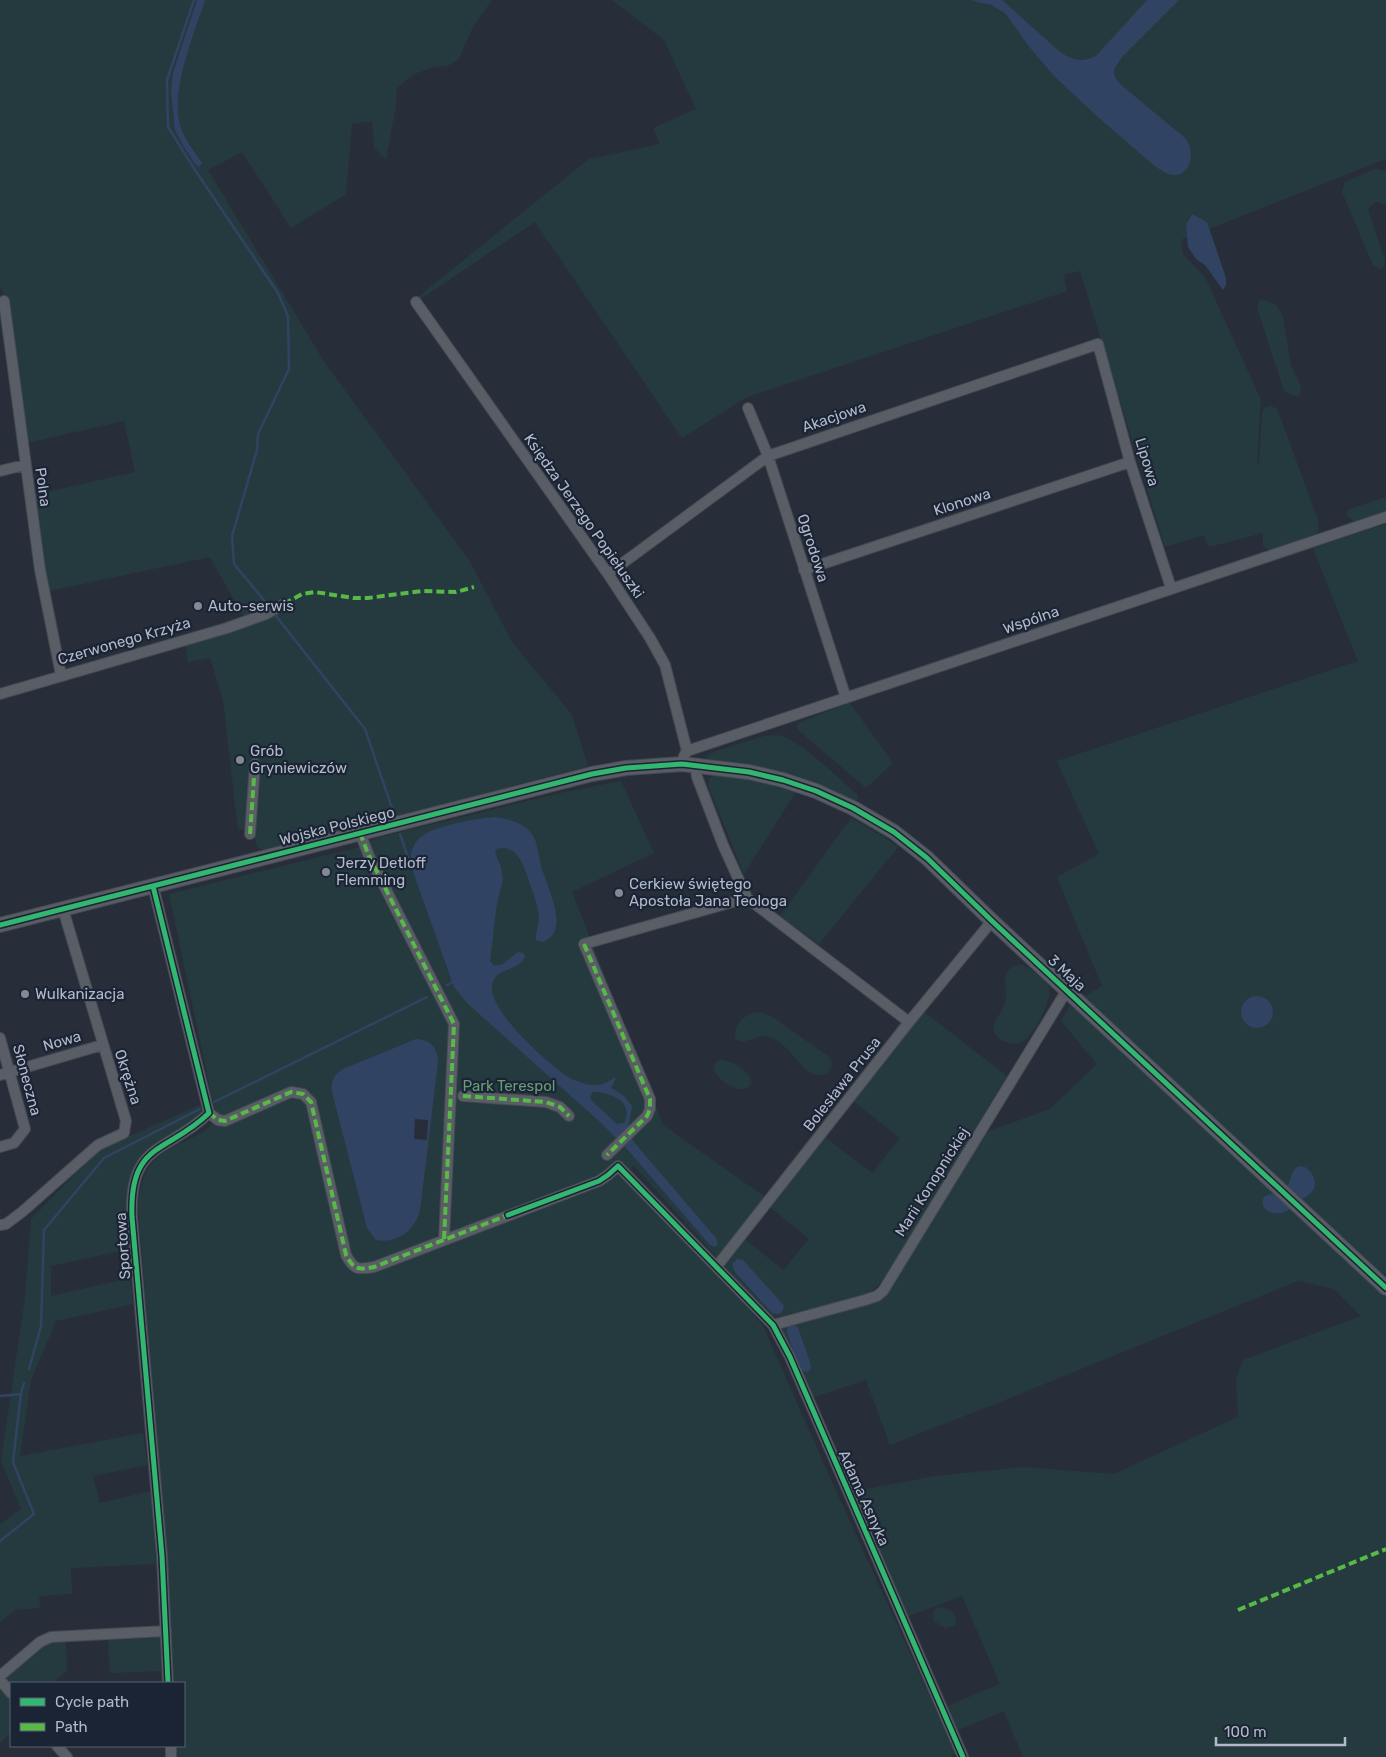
<svg xmlns="http://www.w3.org/2000/svg" width="1386" height="1757" font-family="Rubik,sans-serif">
	<style>
		.green { fill: #253a3f }
		.water { fill: #314362; fill-rule: evenodd }
		.pier { fill: #282e39 }
		.lines { fill: none; stroke-linecap: round; stroke-linejoin: round }
		.stream { stroke: #314362; stroke-width: 2.5 }
		.street-casing { stroke: #454951; stroke-width: 12 }
		.secondary-casing { stroke: #454951; stroke-width: 16 }
		.street { stroke: #595d66; stroke-width: 10 }
		.secondary { stroke: #585c64; stroke-width: 14 }
		.quiet { stroke: #58b947; stroke-width: 4; stroke-dasharray: 8 4; stroke-linecap: butt }
		.cycleway-casing { stroke: #1b2434; stroke-width: 8 }
		.cycleway { stroke: #33b770; stroke-width: 5 }
		.poi-dot { fill: #828997; stroke: #1b2434; stroke-width: 2 }
		.labels { text-anchor: middle; stroke-width: 4.5; stroke-linejoin: round; paint-order: stroke }
		.street-label { font-size: 15px; fill: #b2baca; stroke: #1b2434 }
		.poi-label { font-size: 15px; fill: #b2baca; stroke: #1b2434; text-anchor: start }
		.park-label { font-size: 15px; fill: #679d76; stroke: #1b2434 }
	</style>
	<rect width="100%" height="100%" fill="#282e39"/>
	<!-- green -->
	<path class="green" d="M0,0H492L473,27L459,58L450,65L433,67L412,75L397,88L396,106L386,159L374,148L372,121L352,124L346,194L291,228L242,152L208,170L325,363L469,560L512,642L572,715L588,766L268,850L260,849L256,844L253,827L238,830L223,700L210,658L188,662L185,643L247,623L210,557L49,591L34,495L135,472L124,421L27,443L6,300L0,286Z
		M612,0H1386V159L1181,240L1183,254L1205,277L1261,400L1257,461L1259,465L1262,413L1264,408C1270,405 1275,406 1278,411L1318,520L1319,530L1316,534L1273,550H1268L1263,545V533L1209,547L1204,535L1165,547L1080,271L1064,275L1067,291L747,397L682,438L535,222L416,302L418,297L589,159L660,144L653,128L696,109L664,40Z
		M1375,169L1386,171V205L1378,202L1374,203L1368,210L1385,260L1384,265L1380,269L1373,265L1342,192L1345,182Z
		M1263,300L1275,304L1283,316L1291,366L1301,386L1300,395L1297,396L1289,394L1284,390L1257,308L1259,301Z
		M1386,497V511L1356,521L1352,520L1347,516V511L1350,509Z
		M1386,524V1273L1383,1276L1093,1006L1085,996L1102,986L1057,877L1099,854L1057,761L1358,661L1313,548Z
		M850,703L893,763L866,788L797,729V725L805,720Z
		M779,735C804,743 836,776 856,794L858,796L857,800H853C825,786 797,775 766,768C751,765 717,765 706,758L710,753L764,736Z
		M716,774L735,775L797,790L744,874L709,788V779Z
		M621,781L654,853L572,892L663,1125L765,1197L737,1233L783,1270L809,1239L770,1207L825,1137L872,1173L900,1138L853,1101L924,1012L1007,1076L919,1221L923,1230L983,1133L1050,1109L1097,1064L1061,1021L1071,1004L1386,1297V1757H1023L1004,1711L956,1731L945,1707L1000,1684L962,1596L906,1617L850,1492L936,1476L1023,1467L1114,1474L1238,1417L1236,1379L1243,1360L1361,1316L1334,1289L1298,1281L1000,1402L890,1445L866,1380L811,1398L780,1329L782,1325L873,1303C887,1297 892,1286 898,1273L891,1268C882,1281 875,1291 861,1298L772,1318L633,1165L623,1179L749,1309L763,1326L832,1482L956,1754L949,1757H175V1746H184V1683H172L167,1566L138,1204C143,1164 155,1155 190,1139C202,1133 210,1130 216,1117L169,894L360,847L377,838L560,793Z
		M851,818L882,836L898,847L819,944L780,916Z
		M1022,965C1031,969 1045,979 1049,988C1053,999 1032,1038 1022,1042C1017,1044 1011,1044 1006,1042C999,1040 996,1036 993,1029C995,1019 1002,1012 1005,1003C1009,987 996,967 1022,965Z
		M760,1012L771,1016L828,1056C840,1067 823,1081 811,1073C797,1064 788,1044 770,1037C757,1032 744,1048 735,1038C735,1022 745,1013 760,1012Z
		M720,1060C732,1059 766,1081 744,1089C735,1092 700,1070 720,1060Z
		M202,1104C204,1108 205,1111 202,1115C190,1130 163,1137 148,1152C122,1179 127,1215 130,1249L51,1266V1296L130,1278L133,1304L56,1321L31,1380L20,1456L143,1433L147,1465L93,1476L100,1503L151,1491L156,1564L71,1568L72,1594L39,1596L40,1608L15,1610L0,1622V1524L21,1509L1,1461L25,1298L31,1219L100,1149Z
		M940,1607C949,1608 957,1613 956,1623L954,1626L945,1628L934,1621L933,1618L934,1610Z
		M160,1638L161,1671L110,1673L108,1640Z
		M56,1642H66L67,1671L52,1683H11V1685L5,1678C21,1664 36,1647 56,1642Z
		M0,1688L11,1701V1732L0,1743Z"/>
	<!-- water -->
	<path class="water" d="M197,0H205C194,34 170,91 180,125C184,138 194,152 202,163L199,167L195,164L184,147L175,130L171,91L173,73Z
		M971,0H1002L1060,52C1072,60 1082,63 1096,56L1147,0H1179L1122,57L1114,70L1115,77L1120,84L1185,138C1187,141 1189,144 1190,148C1193,159 1188,175 1175,175C1168,175 1161,170 1156,167L1099,118L1053,75L1027,44L1006,14L990,4L981,3Z
		M1192,214L1207,222L1226,278V285L1223,290L1205,265L1196,259L1188,247L1186,223L1188,222Z
		M496,817C509,819 523,823 531,833C538,841 538,855 541,866C546,885 572,931 543,942L536,940C535,933 539,925 539,917C538,907 535,897 531,887C526,872 519,842 497,849L495,853L501,867L503,879L497,903L490,961L493,965C504,967 509,958 518,952L523,953L525,956C520,970 501,968 494,979C479,1004 547,1062 565,1075C579,1084 600,1091 613,1078H616L611,1088L624,1096L632,1106L628,1129L633,1141L716,1238L718,1244L715,1247L710,1245L627,1149L600,1122L467,1003L454,987L411,866C407,835 433,829 457,823C470,820 483,818 496,817ZM593,1092C611,1092 635,1102 624,1123L617,1124L592,1101L590,1097Z
		M1241 1012a16 16 0 1 1 32 0a16 16 0 1 1-32 0Z
		M416,1039C431,1040 437,1047 438,1062L420,1211C414,1231 397,1244 376,1240L367,1228L333,1096C330,1083 332,1076 343,1069Z
		M1299,1166C1306,1166 1310,1170 1313,1176C1320,1191 1307,1196 1297,1202C1292,1206 1288,1212 1281,1213C1271,1215 1258,1208 1264,1197C1272,1192 1281,1193 1287,1186C1293,1180 1289,1171 1299,1166Z
		M737,1259L743,1260L780,1301L784,1306L782,1312L778,1314L772,1313L735,1272L732,1264Z
		M794,1324L798,1328L810,1362L811,1368L808,1372L802,1371L799,1368L787,1332L788,1325Z"/>
	<!-- pier -->
	<path class="pier" d="M415,1119L428,1120L427,1140L414,1139Z"/>
	<g class="lines">
		<!-- stream -->
		<path class="stream" d="M194,0L167,80L168,127L195,170L278,293L288,316L289,369L258,434L257,450L232,536L234,564L268,605
			M276,616L365,729L394,814
			M400,834L411,867
			M447,985L453,982L452,980
			M214,1102L427,997
			M29,1369L41,1326L44,1230L104,1158L200,1109
			M0,1396L21,1394
			M0,1541L34,1514L13,1462L21,1393L24,1383"/>
		<!-- street casing -->
		<g class="street-casing">
			<path id="street" d="M4,301L40,570L61,675
				M416,302L608,574L650,638L665,665L687,751L684,756
				M748,408L768,456L846,698
				M0,471L25,465
				M804,570L1130,462
				M608,574L768,456L1098,344L1130,462L1171,588
				M0,694L227,628L266,614L284,604
				M687,751L1386,517
				M695,765L697,777L723,845L747,898L909,1022
				M360,833L369,856L454,1024L444,1240
				M250,834L255,764
				M153,886L209,1113
				M0,1038L25,1129L14,1143L0,1147
				M0,1075L102,1045
				M463,1096L546,1102L560,1107L569,1116
				M209,1113L218,1120L225,1121L291,1092L303,1094L311,1102L346,1255C354,1270 358,1270 374,1267L599,1181L608,1175L618,1166L773,1325L790,1357L963,1757
				M607,1155L647,1116L650,1109V1099L584,944L747,898
				M0,1225L6,1224L22,1212L98,1145L124,1133L126,1121L63,909
				M717,1266L909,1022L992,921
				M773,1325L865,1300L877,1296L883,1291L1067,990
				M0,1676L40,1642L51,1637L166,1631
				M0,1680L11,1693
				M168,1683L162,1556L132,1217C129,1141 167,1154 209,1113
				M57,1746L67,1757
				M171,1746V1757"/>
		</g>
		<!-- secondary casing -->
		<g class="secondary-casing">
			<path id="secondary" d="M0,925L592,774L626,768L682,764L749,772L783,780L816,791L853,808L894,832L927,858L992,921L1386,1288"/>
		</g>
		<!-- street -->
		<use href="#street" class="street"/>
		<!-- secondary -->
		<use href="#secondary" class="secondary"/>
		<!-- quiet -->
		<path class="quiet" d="M284,604L302,594L315,592L353,598H368L422,591L456,592L474,587
			M360,833L369,856L454,1024L444,1240
			M250,834L255,764
			M584,944L650,1099V1109L647,1116L607,1155
			M463,1096L546,1102L560,1107L569,1116
			M209,1113L218,1120L225,1121L291,1092L303,1094L311,1102L346,1255C354,1270 358,1270 374,1267L508,1215
			M1238,1610L1386,1549"/>
		<!-- cycleway casing -->
		<g class="cycleway-casing">
			<path id="cycleway" d="M153,886L209,1113C167,1154 129,1141 132,1217L162,1556L168,1683
				M0,925L592,774L626,768L682,764L749,772L783,780L816,791L853,808L894,832L927,858L992,921L1386,1288
				M508,1215L599,1181L608,1175L618,1166L773,1325L790,1357L963,1757"/>
		</g>
		<!-- cycleway -->
		<use href="#cycleway" class="cycleway"/>
	</g>
	<!-- markers -->
	<g class="poi-dot">
		<circle cx="198" cy="606" r="5"/>
		<circle cx="240" cy="760" r="5"/>
		<circle cx="326" cy="872" r="5"/>
		<circle cx="619" cy="893" r="5"/>
		<circle cx="25" cy="994" r="5"/>
	</g>
	<g class="labels">
		<!-- street labels -->
		<g class="street-label">
			<text transform="translate(834 417) rotate(-19)" y="5">Akacjowa</text>
			<text transform="translate(1147 462) rotate(73)" y="5">Lipowa</text>
			<text transform="translate(43 487) rotate(82)" y="5">Polna</text>
			<text transform="translate(962 502) rotate(-18)" y="5">Klonowa</text>
			<text transform="translate(584 516) rotate(55)" y="5">Księdza Jerzego Popiełuszki</text>
			<text transform="translate(813 548) rotate(72)" y="5">Ogrodowa</text>
			<text transform="translate(1031 620) rotate(-19)" y="5">Wspólna</text>
			<text transform="translate(124 641) rotate(-16)" y="5">Czerwonego Krzyża</text>
			<text transform="translate(337 826) rotate(-14)" y="5">Wojska Polskiego</text>
			<text transform="translate(1067 973) rotate(43)" y="5">3 Maja</text>
			<text transform="translate(62 1041) rotate(-16)" y="5">Nowa</text>
			<text transform="translate(128 1077) rotate(72)" y="5">Okrężna</text>
			<text transform="translate(27 1080) rotate(75)" y="5">Słoneczna</text>
			<text transform="translate(842 1084) rotate(-52)" y="5">Bolesława Prusa</text>
			<text transform="translate(932 1182) rotate(-58)" y="5">Marii Konopnickiej</text>
			<text transform="translate(123 1246) rotate(-94)" y="5">Sportowa</text>
			<text transform="translate(864 1498) rotate(66)" y="5">Adama Asnyka</text>
		</g>
		<!-- poi labels -->
		<g class="poi-label">
			<text x="208" y="611">Auto-serwis</text>
			<text x="250" y="756">Grób<tspan x="250" dy="17">Gryniewiczów</tspan></text>
			<text x="336" y="868">Jerzy Detloff<tspan x="336" dy="17">Flemming</tspan></text>
			<text x="629" y="889">Cerkiew świętego<tspan x="629" dy="17">Apostoła Jana Teologa</tspan></text>
			<text x="35" y="999">Wulkanizacja</text>
		</g>
		<!-- park labels -->
		<g class="park-label">
			<text x="509" y="1091">Park Terespol</text>
		</g>
	</g>
	<!-- legend -->
	<rect x="10" y="1682" width="175" height="65" fill="#1b2434" stroke="#576070"/>
	<rect x="20" y="1698" width="25" height="8" fill="#33b770" stroke="#576070"/>
	<text x="55" y="1707" font-size="15" fill="#b2baca">Cycle path</text>
	<rect x="20" y="1723" width="25" height="8" fill="#58b947" stroke="#576070"/>
	<text x="55" y="1732" font-size="15" fill="#b2baca">Path</text>
	<!-- scale -->
	<path d="M1216 1737v8h129v-8" fill="none" stroke="#b2baca" stroke-width="2.5"/>
	<text x="1224" y="1737" font-size="15" fill="#b2baca" stroke="#1b2434" stroke-width="4" paint-order="stroke">100 m</text>
</svg>
